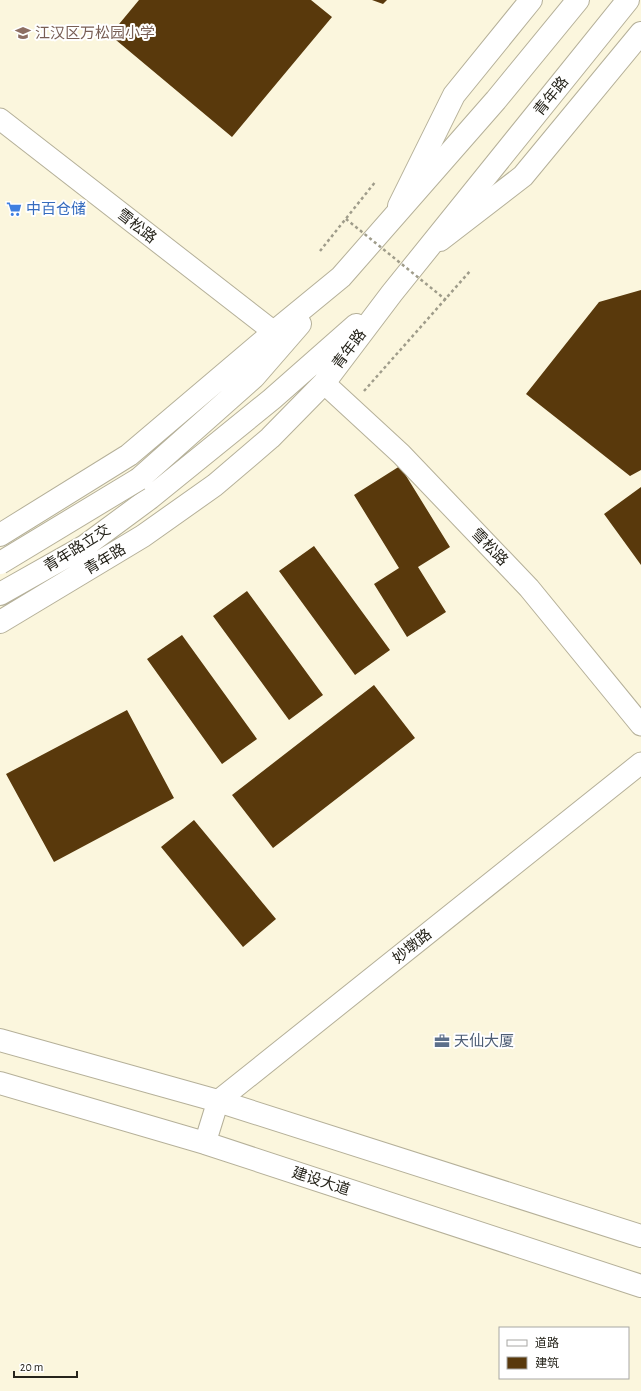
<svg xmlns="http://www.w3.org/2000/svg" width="641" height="1391" font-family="'Alegreya Sans','Noto Sans SC',sans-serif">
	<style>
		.building { fill: #59390c }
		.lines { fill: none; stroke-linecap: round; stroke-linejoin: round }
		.tertiary-casing { stroke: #b5b099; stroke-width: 23 }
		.secondary-casing { stroke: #b5b099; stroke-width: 24 }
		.primary-casing { stroke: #b5b099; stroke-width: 24 }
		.path { stroke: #9f9c8a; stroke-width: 2.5; stroke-dasharray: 3 3; stroke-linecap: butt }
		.tertiary { stroke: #fff; stroke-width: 21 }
		.secondary { stroke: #fff; stroke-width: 22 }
		.primary { stroke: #fff; stroke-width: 22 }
		.primary-bridge-casing { stroke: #b5b099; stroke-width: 24; stroke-linecap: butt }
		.path-bridge { stroke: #9f9c8a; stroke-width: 2.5; stroke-dasharray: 3 3; stroke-linecap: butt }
		.primary-bridge { stroke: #fff; stroke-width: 22 }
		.labels { text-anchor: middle; stroke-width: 4; stroke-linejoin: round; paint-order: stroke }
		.education-label { font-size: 15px; fill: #785e54; stroke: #fff; text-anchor: start }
		.street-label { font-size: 15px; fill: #26241b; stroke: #fff }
		.shop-label { font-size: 15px; fill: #366cbe; stroke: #fff; text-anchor: start }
		.service-label { font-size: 15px; fill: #4e5e75; stroke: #fff; text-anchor: start }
	</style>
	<rect width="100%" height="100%" fill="#fbf6dd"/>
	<!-- building -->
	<path class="building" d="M139,0H311L332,17L232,137L110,35Z
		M372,0H387L383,4Z
		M641,290V470L630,476L526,394L599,302Z
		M400,466L450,547L418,567L446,612L407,637L374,584L399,568L354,495Z
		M641,487V565L604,514Z
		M314,546L390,650L355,675L279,571Z
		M247,591L323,695L289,720L213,616Z
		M182,635L257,739L222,764L147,659Z
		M374,685L415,738L273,848L232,795Z
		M127,710L174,798L54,862L6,774Z
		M194,820L276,919L243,947L161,847Z"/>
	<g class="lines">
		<!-- tertiary casing -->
		<g class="tertiary-casing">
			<path id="tertiary" d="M0,119L274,332
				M324,383L401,454L529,588L641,725
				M205,1143L218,1101L641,763"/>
		</g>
		<!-- secondary casing -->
		<g class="secondary-casing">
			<path id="secondary" d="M399,206L454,95L531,0
				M440,240L523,176L641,33"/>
		</g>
		<!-- primary casing -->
		<g class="primary-casing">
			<path id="primary" d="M139,479L254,377L300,324
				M0,535L129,455L274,332L341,277L496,100L578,0
				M0,594L85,546L150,498L272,399L356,325
				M0,622L143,536L215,485L270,438L324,383L392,293L628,0
				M0,1040L218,1101L641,1236
				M0,1083L205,1143L641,1286"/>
		</g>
		<!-- path -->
		<path class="path" d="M320,251L376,181
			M364,391L471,270"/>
		<!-- tertiary -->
		<use href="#tertiary" class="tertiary"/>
		<!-- secondary -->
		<use href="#secondary" class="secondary"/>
		<!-- primary -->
		<use href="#primary" class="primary"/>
		<!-- primary-bridge casing -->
		<g class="primary-bridge-casing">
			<path id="primary-bridge" d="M0,563L139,479"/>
		</g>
		<!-- path-bridge -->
		<path class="path-bridge" d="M346,219L446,300"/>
		<!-- primary-bridge -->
		<use href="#primary-bridge" class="primary-bridge"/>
	</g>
	<!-- icons -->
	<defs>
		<g id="school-bare" transform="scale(1.2)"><path d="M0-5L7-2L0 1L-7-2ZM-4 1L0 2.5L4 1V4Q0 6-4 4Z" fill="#8d6e63" stroke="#fff" stroke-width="2.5" paint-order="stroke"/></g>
		<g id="supermarket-bare" transform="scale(1.2)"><path d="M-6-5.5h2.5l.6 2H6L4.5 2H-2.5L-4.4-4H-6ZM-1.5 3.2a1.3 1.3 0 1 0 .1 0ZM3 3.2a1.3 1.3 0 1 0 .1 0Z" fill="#3f7fe0" stroke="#fff" stroke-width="2.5" paint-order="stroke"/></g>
		<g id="office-bare" transform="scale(1.2)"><path d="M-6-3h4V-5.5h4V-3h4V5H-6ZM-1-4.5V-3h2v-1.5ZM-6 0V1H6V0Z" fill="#5c6f8a" stroke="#fff" stroke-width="2.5" paint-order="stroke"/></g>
	</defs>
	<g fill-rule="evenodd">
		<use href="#school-bare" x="23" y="33"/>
		<use href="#supermarket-bare" x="14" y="209"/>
		<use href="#office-bare" x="442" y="1041"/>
	</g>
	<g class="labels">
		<!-- education labels -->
		<g class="education-label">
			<text x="35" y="38">江汉区万松园小学</text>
		</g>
		<!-- street labels -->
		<g class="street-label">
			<text transform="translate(551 96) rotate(-51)" y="5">青年路</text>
			<text transform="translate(137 226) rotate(38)" y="5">雪松路</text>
			<text transform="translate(349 349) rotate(-53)" y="5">青年路</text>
			<text transform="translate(490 547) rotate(46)" y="5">雪松路</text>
			<text transform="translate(77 548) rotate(-32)" y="5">青年路立交</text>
			<text transform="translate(105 559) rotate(-31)" y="5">青年路</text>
			<text transform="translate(412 946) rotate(-39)" y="5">妙墩路</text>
			<text transform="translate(321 1181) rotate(18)" y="5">建设大道</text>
		</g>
		<!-- shop labels -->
		<g class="shop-label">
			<text x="26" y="214">中百仓储</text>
		</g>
		<!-- service labels -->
		<g class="service-label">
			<text x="454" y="1046">天仙大厦</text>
		</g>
	</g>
	<!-- legend -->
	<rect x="499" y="1327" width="130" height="52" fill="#ffffff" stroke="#a8a7a4"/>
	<rect x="507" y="1340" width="20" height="6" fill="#ffffff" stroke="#a8a7a4"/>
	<text x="535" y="1347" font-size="12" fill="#26241b">道路</text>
	<rect x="507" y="1357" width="20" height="12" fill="#59390c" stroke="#a8a7a4"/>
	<text x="535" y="1367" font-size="12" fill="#26241b">建筑</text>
	<!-- scale -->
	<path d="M14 1371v6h63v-6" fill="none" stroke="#26241b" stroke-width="2"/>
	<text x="20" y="1371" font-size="12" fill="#26241b" stroke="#ffffff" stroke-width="3" paint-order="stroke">20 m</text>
</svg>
